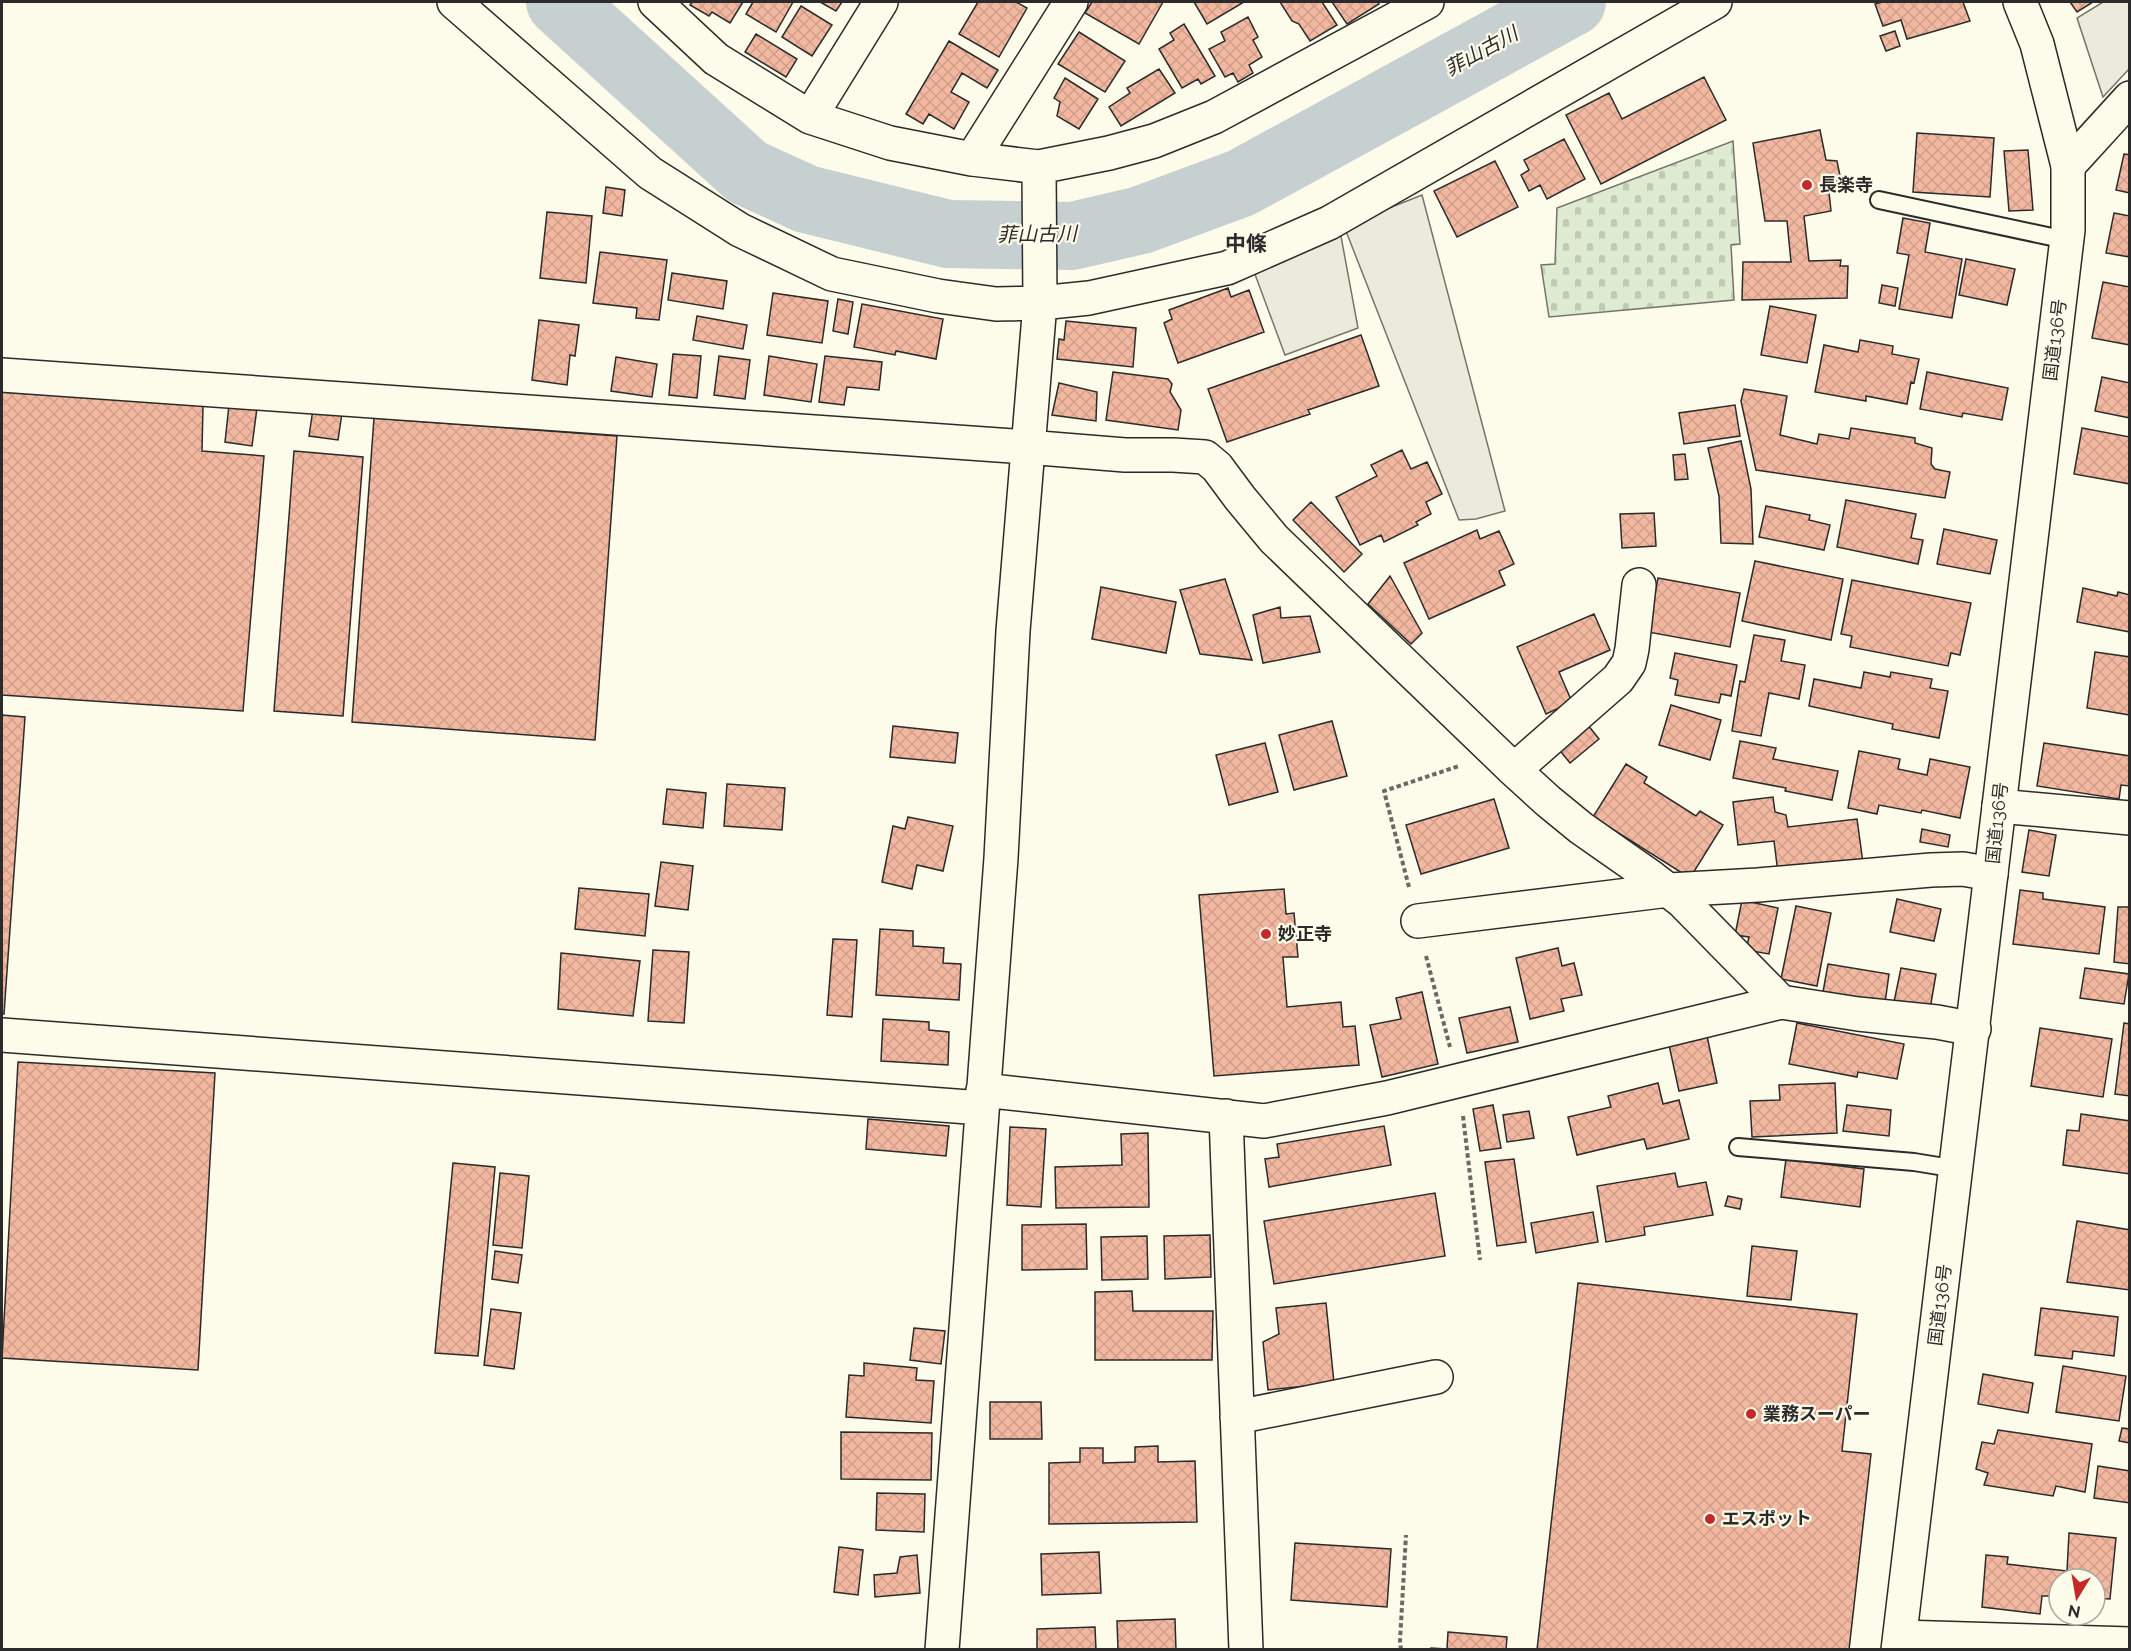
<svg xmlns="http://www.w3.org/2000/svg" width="2131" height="1651" font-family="Raleway,'Noto Sans JP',sans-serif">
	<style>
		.cemetery { fill: url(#cemetery-stones); stroke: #74746e; stroke-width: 1.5 }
		.parking { fill: #eceadb; stroke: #74746e; stroke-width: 1.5 }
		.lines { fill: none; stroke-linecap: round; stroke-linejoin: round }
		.river { stroke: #c7d0d0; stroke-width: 68 }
		.building { fill: url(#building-cross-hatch); stroke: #2b2b2b; stroke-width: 1.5 }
		.service-casing { stroke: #2b2b2b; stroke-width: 20 }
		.minor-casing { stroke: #2b2b2b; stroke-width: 36 }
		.trunk-casing { stroke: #2b2b2b; stroke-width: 36 }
		.path { stroke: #6a6964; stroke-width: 4; stroke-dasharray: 4.5 3; stroke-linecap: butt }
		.service { stroke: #fdfbea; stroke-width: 16 }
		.minor { stroke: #fdfbea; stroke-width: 33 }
		.trunk { stroke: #fdfbea; stroke-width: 33 }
		.poi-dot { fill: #c62828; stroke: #fdfbea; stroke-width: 2 }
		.labels { text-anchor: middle; stroke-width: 4.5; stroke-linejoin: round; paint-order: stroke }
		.poi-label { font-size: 18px; font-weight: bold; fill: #2b2b2b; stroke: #fdfbea; text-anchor: start }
		.street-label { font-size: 18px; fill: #2b2b2b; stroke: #fdfbea }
		.water-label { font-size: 20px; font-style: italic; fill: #2b2b2b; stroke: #fdfbea }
		.quarter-label { font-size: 21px; font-weight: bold; fill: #2b2b2b; stroke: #fdfbea }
	</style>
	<defs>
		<pattern id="cemetery-stones" width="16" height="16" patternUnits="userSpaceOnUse" patternTransform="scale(1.5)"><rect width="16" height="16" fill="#deebd1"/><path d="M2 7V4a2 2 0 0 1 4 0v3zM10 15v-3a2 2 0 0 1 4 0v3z" fill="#bfcab4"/></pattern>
		<pattern id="building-cross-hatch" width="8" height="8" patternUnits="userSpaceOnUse" patternTransform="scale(1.5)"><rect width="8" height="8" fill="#f2b8a0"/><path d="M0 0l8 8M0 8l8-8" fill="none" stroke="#d09e8a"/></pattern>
	</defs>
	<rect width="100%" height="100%" fill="#fdfbea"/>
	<!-- cemetery -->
	<path class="cemetery" d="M1733,141L1740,244L1731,245L1734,300L1549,317L1541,265L1555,264L1557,208Z"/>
	<!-- parking -->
	<path class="parking" d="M2103,2H2130L2129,69L2103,97L2077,18Z
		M1422,195L1505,511L1476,519L1459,520L1344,226Z
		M1340,231L1358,328L1285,355L1253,269Z"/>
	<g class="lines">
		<!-- river -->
		<path class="river" d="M560,2L747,172L806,199L948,234L1072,236L1141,220L1241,183L1572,2"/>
	</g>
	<!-- building -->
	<path class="building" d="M692,2H743L730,23L712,12L709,16L690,5Z
		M753,2H793L776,32L746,14Z
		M820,2H842L836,11Z
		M978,2H1016L1027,8L999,57L959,34Z
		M1092,2H1163L1139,44L1085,13Z
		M1194,2H1244L1207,24Z
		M1280,2H1322L1337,25L1310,41L1299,24L1292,21Z
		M1332,2H1378L1379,4L1347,24Z
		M1882,2H1963L1970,21L1907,39L1901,20L1883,26L1875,4Z
		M2070,2H2093L2077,12Z
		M801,6L832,25L812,56L782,37Z
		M1248,17L1258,37L1253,40L1262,57L1249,65L1253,73L1238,82L1233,73L1225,77L1209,49L1225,41L1221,32Z
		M1184,24L1215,76L1201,84L1198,79L1182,88L1159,49L1174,40L1170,33Z
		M1895,31L1900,46L1886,51L1880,36Z
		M1079,32L1125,61L1105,92L1058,64Z
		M756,34L797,59L786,77L745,52Z
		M949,41L998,70L987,88L962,73L951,92L969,102L954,129L929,114L923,124L906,114Z
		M1159,69L1175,93L1121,126L1109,107L1130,93L1127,88Z
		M1704,77L1726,120L1601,184L1566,115L1609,93L1622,119Z
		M1065,78L1098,99L1079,129L1057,116L1060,102L1054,98Z
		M1820,130L1826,160L1837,161L1841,181L1828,183L1831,211L1804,216L1809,261L1841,260L1840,266H1848L1847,298L1742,300L1743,262H1791L1787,221H1765L1753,143Z
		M1917,133L1994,138L1990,197L1913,192Z
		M1564,139L1585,179L1547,199L1540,185L1529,191L1521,175L1529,170L1524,160Z
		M2028,150L2033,210L2009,211L2004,151Z
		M2124,154L2130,155V193L2116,190Z
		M1495,161L1518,207L1457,237L1434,191Z
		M606,187L625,190L622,216L603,213Z
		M547,212L592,216L586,283L540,278Z
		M2114,213L2130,216V257L2106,253Z
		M1903,218L1930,223L1925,252L1962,259L1952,318L1899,309L1909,255L1897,253Z
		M600,252L667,260L659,320L636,318L637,308L593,303Z
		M1966,259L2015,269L2007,305L1959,295Z
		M672,273L727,281L723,309L668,300Z
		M2103,282L2130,287V345L2092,338Z
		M1882,285L1898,288L1895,306L1879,303Z
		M1228,288L1231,297L1249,290L1264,332L1178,363L1164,323L1172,319L1169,310Z
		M773,293L828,301L822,343L767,335Z
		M838,299L853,302L848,334L833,331Z
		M862,304L943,319L936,359L896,351L895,355L854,347Z
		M1770,306L1816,315L1807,363L1761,355Z
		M697,316L747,325L743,349L693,340Z
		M539,320L579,325L575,356L570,355L567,385L532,380Z
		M1066,321L1136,328L1133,367L1057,359L1059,339L1064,340Z
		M1361,335L1379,386L1308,410L1310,414L1227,442L1208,389Z
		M1860,340L1893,346L1892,354L1919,359L1914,383L1911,382L1907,404L1866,396V401L1815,392L1824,345L1858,352Z
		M673,354L701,356L697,398L669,395Z
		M719,356L750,360L745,399L714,395Z
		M769,356L817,364L811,402L764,395Z
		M825,356L882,362L879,390L847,387L844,405L819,402Z
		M616,357L657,364L652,397L611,391Z
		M1113,372L1168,379L1172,384L1170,392L1181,410L1178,430L1106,420Z
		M1927,372L2008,388L2002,420L1963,413L1962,417L1920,409Z
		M2102,377L2130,383V418L2095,411Z
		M1059,383L1097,392L1096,421L1052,415Z
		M1744,389L1787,396L1780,435L1817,444L1819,434L1849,439L1851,428L1915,438V443L1932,448L1931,464L1935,469L1950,472L1945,498L1756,470L1741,401Z
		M2,392L203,405L202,451L264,456L243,711L2,695Z
		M229,405L257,408L252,446L225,442Z
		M1735,405L1740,436L1684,444L1679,413Z
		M313,409L342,413L338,440L309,436Z
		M374,418L617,436L595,740L352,722Z
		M2082,428L2130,437V484L2074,474Z
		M1741,441L1751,489L1753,544L1721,543L1719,496L1708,448Z
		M1402,450L1411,469L1427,462L1442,494L1426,502L1431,514L1416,522L1418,525L1384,542L1381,535L1360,545L1336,497L1377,476L1371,465Z
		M294,451L363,457L343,716L274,711Z
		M1685,454L1688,479L1675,480L1673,455Z
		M1846,500L1916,514L1911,538L1923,540L1918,564L1837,547Z
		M1311,502L1362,554L1344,572L1293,520Z
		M1766,506L1810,515L1809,520L1830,525L1824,550L1759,537Z
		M1654,513L1656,546L1622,548L1620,514Z
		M1944,529L1997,540L1990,574L1937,564Z
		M1477,530L1480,539L1499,531L1514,564L1499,571L1505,585L1429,619L1404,563Z
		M1755,561L1843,579L1831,640L1742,621Z
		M1390,576L1422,633L1411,644L1368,604Z
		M1658,578L1740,593L1730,647L1648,632Z
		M1225,579L1252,660L1200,654L1180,590Z
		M1852,580L1971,603L1960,655L1951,653L1948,666L1850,647L1852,636L1841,634Z
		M1101,587L1176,602L1166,653L1092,639Z
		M2083,588L2117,596L2118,592L2130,595V632L2077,622Z
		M1280,607L1281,618L1310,616L1320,652L1263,663L1253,615Z
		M1594,614L1610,650L1559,672L1572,702L1546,714L1517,647Z
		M1754,635L1785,640L1781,661L1805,665L1799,699L1769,693L1761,736L1732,731L1740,681L1745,682Z
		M2095,652L2130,657V715L2087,708Z
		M1675,653L1737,665L1731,696L1721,694L1719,703L1675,695L1678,680L1670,678Z
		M1864,672L1890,677L1891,672L1932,679L1930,688L1948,691L1939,738L1892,729L1893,724L1809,706L1814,679L1861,688Z
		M1671,705L1721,720L1710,760L1659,745Z
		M2,715L25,717L4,1014H2Z
		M1332,721L1347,776L1294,790L1279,735Z
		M1587,724L1599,739L1570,763L1557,747Z
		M893,726L958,733L955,763L890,757Z
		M1740,741L1776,748L1773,759L1838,771L1832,800L1785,791L1786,788L1733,778Z
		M1265,743L1278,792L1229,805L1216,755Z
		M2044,743L2130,756V786L2121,785L2119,799L2037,786Z
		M1859,751L1900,759L1898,769L1927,775L1930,759L1970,767L1960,818L1922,810L1921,813L1879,805L1877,814L1848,808Z
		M1626,764L1647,777L1644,783L1696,816L1700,811L1723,825L1690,878L1593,817Z
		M727,784L785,788L782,830L724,826Z
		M667,789L706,793L703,828L663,824Z
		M1773,797L1775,812L1786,815L1788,827L1857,819L1863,863L1778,873L1774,841L1738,845L1733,802Z
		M1494,799L1509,848L1421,874L1406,825Z
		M908,817L953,826L943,871L917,865L912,889L882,882L893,826L905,829Z
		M1922,829L1950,835L1948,847L1920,842Z
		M2029,830L2056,835L2049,876L2022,872Z
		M661,862L693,866L688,910L655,906Z
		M579,888L649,894L645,936L575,929Z
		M1284,889L1286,914L1294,913L1298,957H1283L1287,1007L1341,1002L1343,1027L1355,1026L1359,1065L1214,1076L1199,895Z
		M2020,890L2043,893V899L2105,907L2099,954L2013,944Z
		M1897,899L1941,909L1934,941L1890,932Z
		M1742,900L1778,908L1769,954L1746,950L1749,937L1735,935Z
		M1796,906L1831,913L1817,986L1781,979Z
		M2118,907H2130V964L2114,962Z
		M880,929L913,931V946L944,948L943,963L961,964L959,1000L876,995Z
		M833,939L857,940L852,1017L827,1015Z
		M1558,948L1562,966L1574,963L1582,995L1561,999L1564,1011L1530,1019L1516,958Z
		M653,950L689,952L684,1023L648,1021Z
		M561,953L640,961L633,1016L558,1009Z
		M1828,964L1889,974L1885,1003L1823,992Z
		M1901,968L1936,974L1930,1009L1894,1002Z
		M2085,968L2129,974L2124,1004L2080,998Z
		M1422,992L1438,1064L1382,1077L1370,1025L1401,1019L1396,998Z
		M1510,1007L1518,1042L1467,1053L1459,1018Z
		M883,1019L929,1022V1030L949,1032L948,1065L881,1061Z
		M1797,1023L1904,1044L1897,1079L1858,1072L1857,1077L1789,1064Z
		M2124,1023L2130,1024V1096L2115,1094Z
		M2040,1028L2112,1039L2103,1097L2031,1086Z
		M1707,1036L1717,1083L1679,1091L1669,1045Z
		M18,1062L215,1073L198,1370L2,1358Z
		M1658,1083L1663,1104L1679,1100L1689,1139L1647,1149L1644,1139L1577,1155L1568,1117L1611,1107L1608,1096Z
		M1835,1083L1837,1133L1752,1137L1750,1101L1780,1100L1779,1085Z
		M1493,1105L1501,1148L1480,1151L1473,1109Z
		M1847,1105L1891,1110L1889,1136L1843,1131Z
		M1529,1111L1534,1138L1507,1142L1503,1115Z
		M2081,1114L2130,1121V1174L2063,1165L2067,1130L2079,1131Z
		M868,1119L949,1126L946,1156L866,1149Z
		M1384,1126L1391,1165L1269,1187L1265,1159L1279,1157L1277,1144Z
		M1010,1127L1046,1129L1041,1207L1007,1205Z
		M1148,1133L1149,1207L1056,1208L1055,1167L1122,1165L1121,1134Z
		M1514,1159L1526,1242L1497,1246L1485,1162Z
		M1786,1159L1864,1169L1860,1207L1781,1197Z
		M453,1163L495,1167L478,1356L435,1353Z
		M500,1173L529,1176L522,1248L493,1245Z
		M1675,1173L1678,1187L1706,1182L1713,1215L1644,1227L1645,1235L1606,1242L1597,1186Z
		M1435,1193L1445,1256L1274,1284L1264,1221Z
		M1728,1196L1742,1199L1740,1209L1725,1206Z
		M1593,1212L1598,1242L1536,1253L1531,1223Z
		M2077,1221L2130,1230V1290L2067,1282Z
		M1086,1224L1087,1269L1022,1270V1225Z
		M1210,1235L1211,1277L1165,1279L1164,1236Z
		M1147,1236L1148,1279L1102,1280L1101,1237Z
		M1752,1246L1797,1251L1791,1300L1747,1296Z
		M495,1251L522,1255L518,1283L492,1279Z
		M1578,1283L1857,1314L1842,1451L1871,1454L1849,1650H1537Z
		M1132,1291L1133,1311H1213L1212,1360H1095V1292Z
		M1326,1303L1334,1383L1268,1390L1263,1342L1279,1334L1276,1308Z
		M2041,1308L2118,1317L2114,1356L2073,1351L2072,1359L2035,1355Z
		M491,1309L521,1313L514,1369L484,1365Z
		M914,1328L945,1331L941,1364L910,1360Z
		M864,1363L917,1368L916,1380L934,1381L931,1423L846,1417L849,1375L864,1376Z
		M2063,1366L2126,1376L2119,1421L2056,1412Z
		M1983,1374L2033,1383L2028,1413L1978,1404Z
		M990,1402H1041L1042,1439H990Z
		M2122,1428L2130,1429V1443L2119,1441Z
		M1998,1430L2092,1444L2085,1492L2056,1486L2053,1496L1984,1485L1988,1473L1976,1469L1982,1442L1994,1444Z
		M841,1432L932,1433L931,1480L841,1479Z
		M1158,1446V1462L1195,1461L1197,1522L1049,1524V1463L1080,1462V1448H1103V1463L1135,1462V1447Z
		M2098,1466L2130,1471V1503L2094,1498Z
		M877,1493L925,1494L924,1532L876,1530Z
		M2069,1533L2116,1538L2110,1599L2095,1598V1579H2059V1596H2042L2040,1614L1982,1607L1986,1555L2008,1557L2007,1564L2067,1571Z
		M1295,1543L1391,1549L1387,1607L1291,1600Z
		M839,1547L863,1550L858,1595L834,1592Z
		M1099,1552L1101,1593L1042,1595L1041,1554Z
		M917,1555L920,1593L875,1597L874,1575L897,1573L900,1557Z
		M1175,1619L1176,1650H1118L1117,1621Z
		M1095,1627L1096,1650H1037V1629Z
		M1448,1632L1507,1637L1506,1650H1431V1648L1447,1649Z"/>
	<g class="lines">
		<!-- service casing -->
		<g class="service-casing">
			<path id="service" d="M1879,200L2066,240
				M1738,1147L1914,1162L1957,1169"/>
		</g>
		<!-- minor casing -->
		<g class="minor-casing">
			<path id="minor" d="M454,2L650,173L740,230L832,274L938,296L996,304L1040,303L1089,298L1227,268L1329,223L1715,2
				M655,2L716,59L810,117L890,143L972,159L1039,167L1109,153L1154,141L1214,117L1427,2
				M810,117L881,2
				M972,159L1071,2
				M2068,166L2130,98
				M2,375L1027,447L1125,455H1173L1205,457L1217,467L1240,498L1274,539L1514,770L1548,801L1581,828L1651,877L1682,901L1781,1002L1858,1014L1937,1022L1974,1029
				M1514,770L1618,679L1629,663L1632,649L1639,585
				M1999,806L2130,818
				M1418,921L1669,890L1758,885L1931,870L1963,869L1991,874
				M2,1035L982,1108
				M983,1090L1264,1121L1387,1098L1781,1002
				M1226,1116L1246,1650
				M1237,1417L1436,1377
				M1900,1637L2130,1644
				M942,1650L1001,858L1013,631L1040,303L1039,167"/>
		</g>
		<!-- trunk casing -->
		<g class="trunk-casing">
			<path id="trunk" d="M1898,1650L2068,230V166L2037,44L2020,2"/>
		</g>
		<!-- path -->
		<path class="path" d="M1409,887L1384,791L1459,766
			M1426,956L1450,1047
			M1463,1116L1480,1260
			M1401,1650L1400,1641L1406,1535"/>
		<!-- service -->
		<use href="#service" class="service"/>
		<!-- minor -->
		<use href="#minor" class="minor"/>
		<!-- trunk -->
		<use href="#trunk" class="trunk"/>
	</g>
	<!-- markers -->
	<g class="poi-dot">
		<circle cx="1807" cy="185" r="6"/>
		<circle cx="1266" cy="934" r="6"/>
		<circle cx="1751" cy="1414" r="6"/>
		<circle cx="1710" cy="1519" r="6"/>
	</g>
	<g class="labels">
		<!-- poi labels -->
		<g class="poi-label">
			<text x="1819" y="191">長楽寺</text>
			<text x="1278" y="940">妙正寺</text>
			<text x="1763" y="1420">業務スーパー</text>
			<text x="1722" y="1525">エスポット</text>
		</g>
		<!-- street labels -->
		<g class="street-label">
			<text transform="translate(2055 340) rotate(-83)" y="6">国道136号</text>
			<text transform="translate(1997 823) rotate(-84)" y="6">国道136号</text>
			<text transform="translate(1940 1305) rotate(-83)" y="6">国道136号</text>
		</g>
		<!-- water labels -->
		<g class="water-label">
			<text transform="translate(1481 51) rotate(-29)" y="7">菲山古川</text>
			<text transform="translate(1037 234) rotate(-1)" y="7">菲山古川</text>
		</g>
		<!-- quarter labels -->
		<g class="quarter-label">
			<text x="1246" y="251">中條</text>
		</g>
	</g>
	<!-- border -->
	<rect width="2131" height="1651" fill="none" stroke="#2b2b2b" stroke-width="6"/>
	<!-- north arrow -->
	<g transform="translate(2077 1597) rotate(191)"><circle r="28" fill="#fdfbea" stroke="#a9a89e" stroke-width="1.5"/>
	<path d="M0-4.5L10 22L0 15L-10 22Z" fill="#c62828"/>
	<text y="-9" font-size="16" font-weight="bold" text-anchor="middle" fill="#2b2b2b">N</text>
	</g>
</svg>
